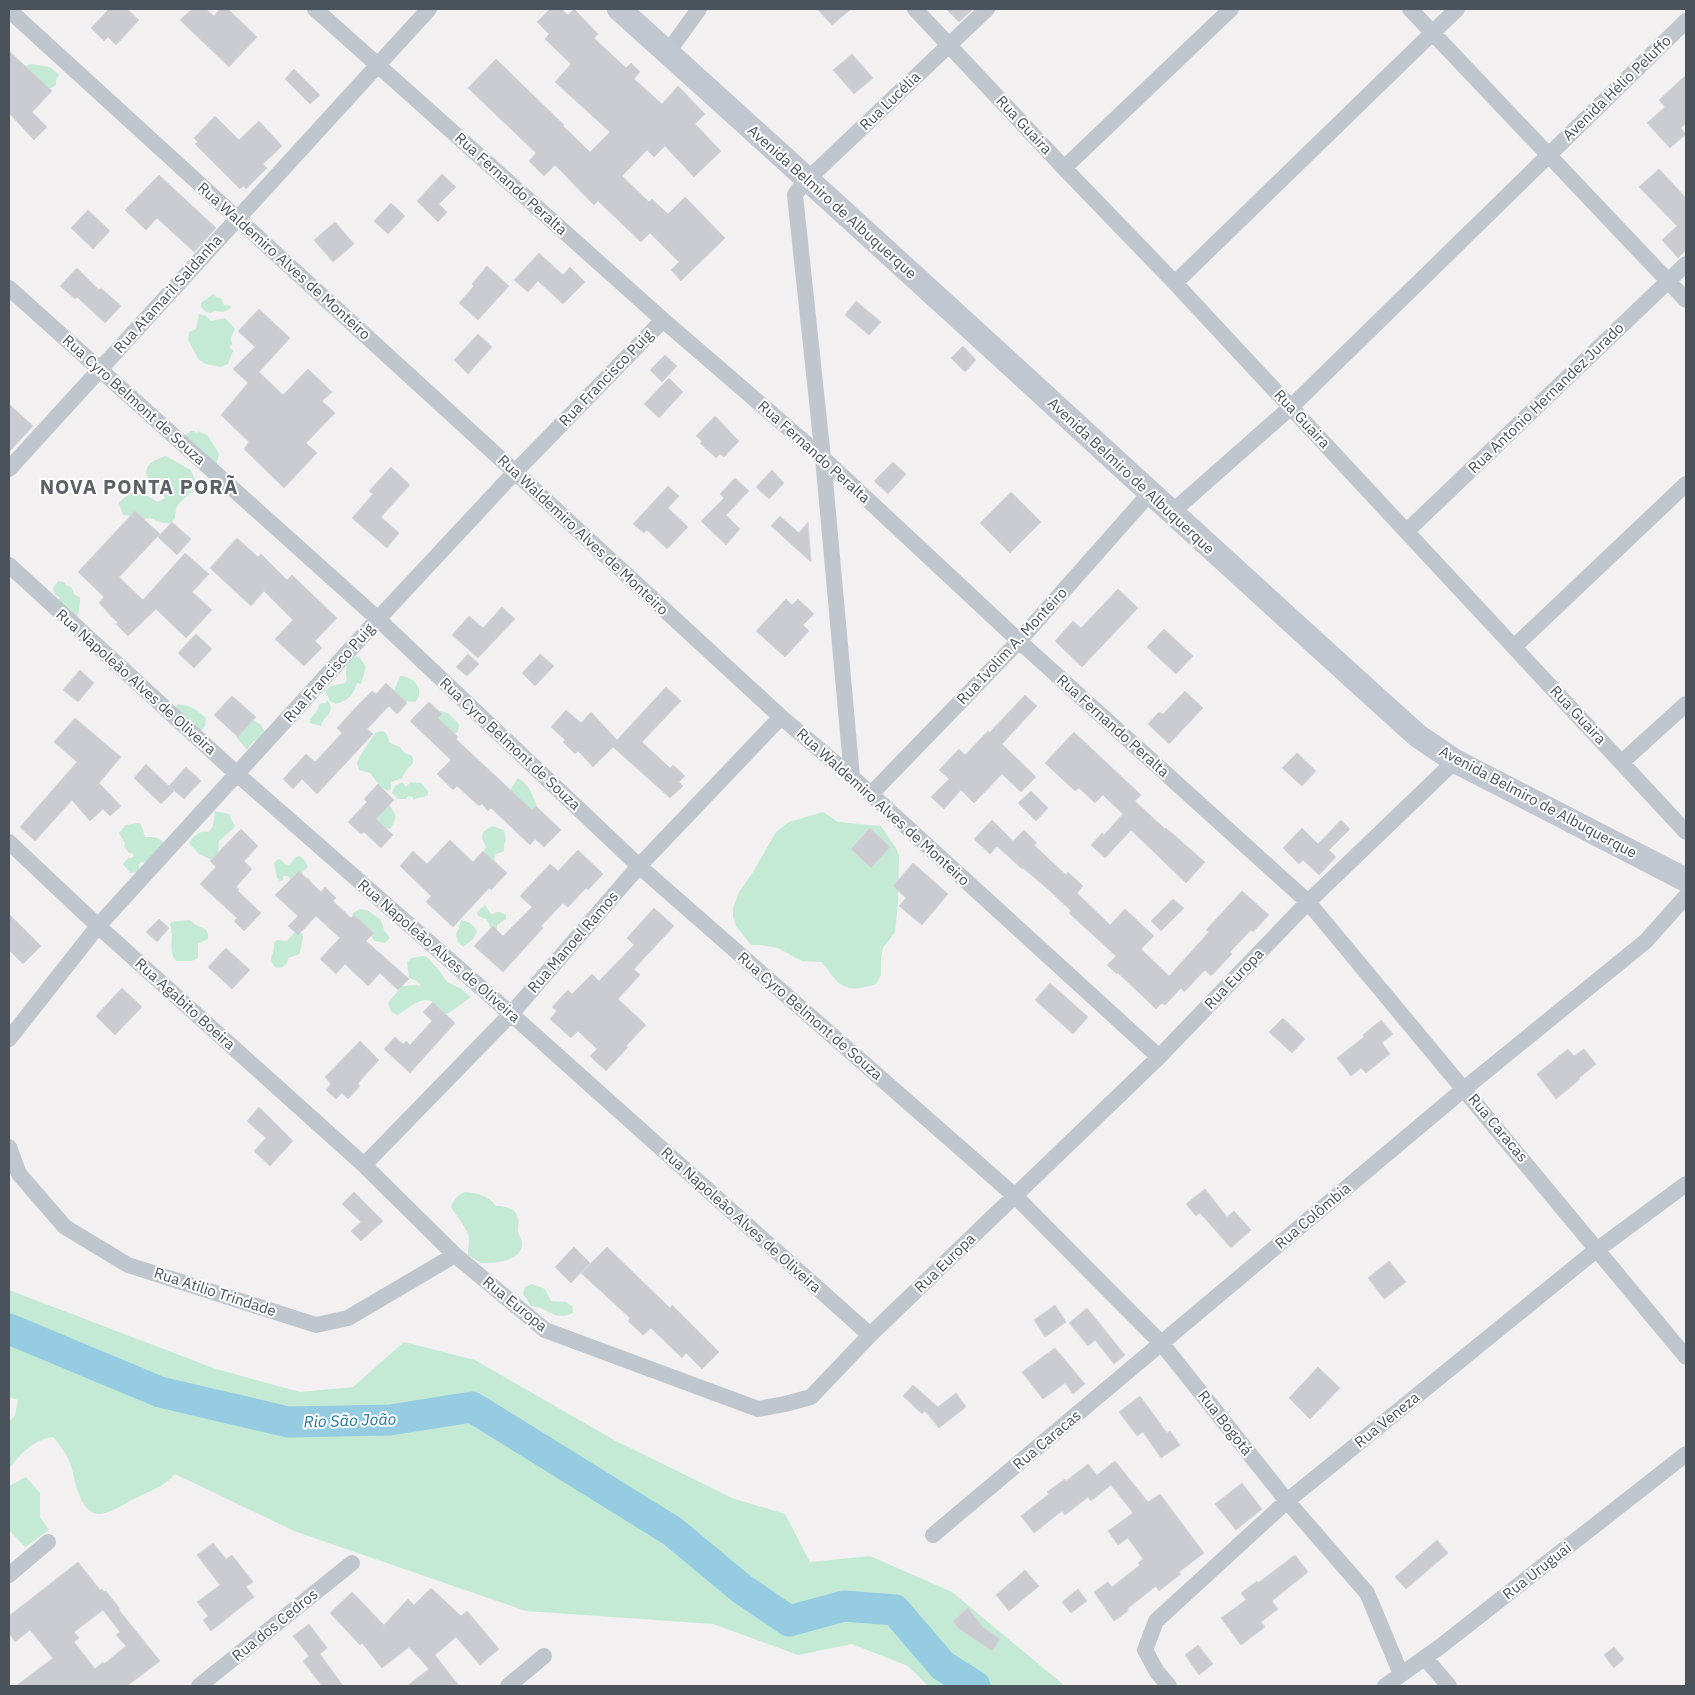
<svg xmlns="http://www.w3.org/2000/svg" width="1695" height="1695" font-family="'IBM Plex Sans',sans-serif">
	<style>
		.green { fill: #c4ead6 }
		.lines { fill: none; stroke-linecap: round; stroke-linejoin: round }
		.river { stroke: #96cce2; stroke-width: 31 }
		.building { fill: #cbccd2; stroke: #d5d6da; fill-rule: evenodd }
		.minor { stroke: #c0c6cd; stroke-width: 16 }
		.secondary { stroke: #c0c7d1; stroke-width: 24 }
		.labels { text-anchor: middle; stroke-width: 4; stroke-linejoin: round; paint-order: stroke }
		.street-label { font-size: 15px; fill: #4a525b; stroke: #fff }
		.water-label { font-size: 16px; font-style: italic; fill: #1d769b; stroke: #fff }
		.district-label { font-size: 20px; font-weight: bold; letter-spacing: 1px; fill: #5d6064; stroke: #fff }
	</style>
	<rect width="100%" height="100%" fill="#f2f0f0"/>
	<!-- green -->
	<path class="green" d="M31,64L50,67L59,75L56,80V85L51,88L43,90L24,67Z
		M213,294L218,298H221L224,305L231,306L230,309L223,312L216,311L210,313L206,312L201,307V303Z
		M199,314L206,316L211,321L225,318L235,329L231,338L232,345L229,347L233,351L228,364L221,367L206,364L199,360L188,340L189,332L196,329Z
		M191,431H194L197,433L198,431L208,436L219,454L216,465L184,436Z
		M166,456L191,470L196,483C190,501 175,497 175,518L170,523H163L149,518L138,520L131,516L123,515L119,503C137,484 140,493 158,502L165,498C162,492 156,489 152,484C138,467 152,461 166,456Z
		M58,581L64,582L66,585L71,587L74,594L80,598C80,604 79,612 77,618L57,603L60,597L55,595L53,588Z
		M357,656L360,658L366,667L361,684L357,683C353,695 349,700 336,704L330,701L325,690L331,686L345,683L347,680C344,670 347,661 357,656Z
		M400,676C414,676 426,690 415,702L404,701L394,691Z
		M326,701L329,702C335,715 324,714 321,726L310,723V719L317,711L319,704L326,703Z
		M178,704C193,706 196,710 206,718L205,726L200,732L174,710Z
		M439,711L448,713L459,724L458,731L453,736L441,731L437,714Z
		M252,719L261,725L266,734L261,739L253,741L247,750L237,738L238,731Z
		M382,731L386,733L390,743L400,747L404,753L411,755C417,764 410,764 406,771C404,773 403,776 402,778L391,782V789L388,791L381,787L370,773L359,770L357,763C361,753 369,743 375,733Z
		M518,778C529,784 532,794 537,806L533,811L517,802L510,790Z
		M402,782L406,787L411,782L421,783L428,791V795C423,798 419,796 414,800L412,797L408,796L406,799H398L392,793L395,786Z
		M388,803C395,815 399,813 391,828L384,829L375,822L381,808Z
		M215,811L229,814L235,827L219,841L218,856L212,860L199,854L189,843C194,836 199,830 209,832L213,826Z
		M823,812L838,822L881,826L896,848L899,856L898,904L895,932L883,948L881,958V975L876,984C863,989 846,992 836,980C830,974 827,967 821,962L802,961L778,948L761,945H751L736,926L733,917V908L739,892L753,872L776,832L789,822Z
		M138,823L141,824L145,837C152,837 158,836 164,843L149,864L142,862L139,864V869L137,872L130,873L123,864L128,858H131L134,856L132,853H129L124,847L125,843L119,833L126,825Z
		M492,826L504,830L506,840L504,845V851L496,854L494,859L499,867L482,854L486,847L482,838L483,832Z
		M300,856L305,861L308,867L300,875L302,877L309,878L312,884L296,883L287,876H283V880L280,881L277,878L274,863L277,860L280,859L285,864L289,865L296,857Z
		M485,905L491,914H494L496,912H500L506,915V919L497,925V929L490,927C486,917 488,920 478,916L477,912Z
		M360,909L367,910L381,920L384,930L390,938L385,943L374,941L369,931L354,920L352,917L353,913Z
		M189,920C192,921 193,923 196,925C204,929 209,928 208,939L198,944V958L191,961H176C167,949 175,938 170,925L171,922Z
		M461,920C469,922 474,924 477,932L473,939L463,947L458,942L456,934L459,928Z
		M295,932L302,933L303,937C302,942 301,950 299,954L288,958C288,965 283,968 276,968C266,957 275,956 274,943L277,940L287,941Z
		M423,956L427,957L441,973L447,982L460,988L471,997L446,1015C442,1011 437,1004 431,1001C420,996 406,1010 397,1015L391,1011L388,1003L402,986L416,985L421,986L417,981L409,978L407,962L412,958Z
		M465,1192C478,1193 489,1196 496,1206C505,1206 516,1208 518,1218C519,1222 518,1227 518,1230C518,1235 523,1240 522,1246C519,1262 494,1263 481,1263L468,1255C468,1249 469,1244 469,1239C468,1228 456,1216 451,1207C454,1199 457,1195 465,1192Z
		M532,1284L545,1289L551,1301L566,1302L572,1306L573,1313C553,1322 549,1307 531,1306L523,1294L525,1287Z
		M9,1290L216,1369L300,1392L353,1387L404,1342L475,1360L614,1440L732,1498L785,1514L810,1562L870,1556L952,1592L1065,1686H928L908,1666L852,1644L798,1655L713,1624L526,1611L294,1531L175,1474C165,1487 144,1493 130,1501C121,1506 108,1514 98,1514C78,1512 75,1476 70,1463C67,1454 59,1444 53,1437C33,1440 21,1453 9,1469V1422L15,1415L18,1400L9,1397Z
		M26,1477L40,1493V1517L49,1530L25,1547L9,1530V1486Z"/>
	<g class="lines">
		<!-- river -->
		<path class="river" d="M9,1329L160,1392L288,1422L390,1420L472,1407L672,1531L742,1589L789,1621L844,1606L895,1610L943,1666L975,1686"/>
	</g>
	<!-- building -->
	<path class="building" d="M109,9H127L139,20L116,45L108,37L104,41L91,28Z
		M192,9H206L214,16L220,9H228L257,37L229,67L180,20Z
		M550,9H561L568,15L574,9L598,34L594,38L626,68L631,63L640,72L634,79L662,104L678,86L705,114L695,124L721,151L694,177L665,146L654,157L647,150L622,176L649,202L652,199L668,214L685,197L725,238L681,281L671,270L679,262L650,233L641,242L598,201L594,205L555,165L544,176L529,161L536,153L468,88L496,59L564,125L563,126L590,152L610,132L555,82L571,64L545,39L549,34L537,22Z
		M817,9H851L832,25Z
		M946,9H973L959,22Z
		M9,51L52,91L32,112L47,127L34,140L9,113Z
		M852,54L873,78L854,94L833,70Z
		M294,69L320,95L310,104L285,79Z
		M1686,75V123L1681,128L1686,134L1670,148L1647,123L1665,107L1659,100Z
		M215,116L239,140L259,121L282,146L263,164L267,168L246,189L243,186L240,189L195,144L198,142L194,138Z
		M1659,169L1686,198V250L1678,258L1662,240L1677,226L1639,187Z
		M442,174L456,187L439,204L447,212L438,222L417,201Z
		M159,175L216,228L194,252L157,218L146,230L125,210Z
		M391,203L405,216L388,234L374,221Z
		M88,210L110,231L93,249L71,228Z
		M335,222L354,244L333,262L314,240Z
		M539,253L563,275L570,267L585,282L563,304L538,281L528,292L514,280Z
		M487,266L509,286L478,320L459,303L474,286L472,284Z
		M77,268L99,290L101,288L121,306L105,323L77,297L75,299L60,286Z
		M856,301L881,322L869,335L845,315Z
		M259,309L290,338L259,372L283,395L308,369L332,392L322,401L335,413L306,443L317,453L284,488L244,449L249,442L221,415L248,383L233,369L255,347L238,331Z
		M478,334L492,347L468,374L454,360Z
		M963,346L976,360L965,372L951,358Z
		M665,355L677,366L662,382L650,370Z
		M669,378L683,392L659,418L644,404Z
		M9,404L33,426L9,452Z
		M715,416L739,441L724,457L720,454L716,458L700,443L702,441L696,436Z
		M893,462L906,474L888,494L874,481Z
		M391,467L410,485L381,517L399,533L387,548L352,518L373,494L369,491Z
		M772,470L784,483L769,499L756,487Z
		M735,478L749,491L726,515L740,529L726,545L701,521L724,498L720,494Z
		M668,486L679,496L668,508L688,527L667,549L647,530L644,533L633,524Z
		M1011,492L1041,522L1010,553L980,523Z
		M135,511L160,534L119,577L143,600L185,553L209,574L192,592L212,610L186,638L156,609L128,636L116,624L118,623L99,603L104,597L78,572Z
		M780,516L799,533L808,522L811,562L771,526Z
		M172,522L191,539L177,555L158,537Z
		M237,538L258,557L261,554L287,580L292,575L337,618L315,641L322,648L304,666L275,639L293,620L264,591L251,606L210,568Z
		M1118,589L1138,608L1082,667L1055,641L1073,621L1081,628Z
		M786,599L792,605L798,599L814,614L803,625L809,631L785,657L756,631Z
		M502,607L515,619L478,658L452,635L469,616L483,628Z
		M1164,629L1193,656L1176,674L1147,647Z
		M196,634L212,649L194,668L178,653Z
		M468,654L479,664L467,676L456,667Z
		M540,654L554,666L535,686L522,673Z
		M80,670L94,683L78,702L63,690Z
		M386,683L407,703L397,714L389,706L367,729L373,734L317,794L302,779L293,789L283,779L306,754L315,762L342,733L337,728L359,704L372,691L376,694Z
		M666,687L681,701L642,742L670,768L673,765L685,776L679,782L683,786L670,798L613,747L593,767L578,751L575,754L563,742L565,740L551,727L566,710L581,723L591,712L617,740Z
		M1185,691L1203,708L1169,744L1148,724L1159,712L1163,714Z
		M1025,695L1037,706L1002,744L1036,777L1021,792L1002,774L974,803L961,790L944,809L931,797L949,779L939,770L959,749L965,755L988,731L989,733Z
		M232,696L256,717L238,737L214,715Z
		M429,702L442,714L438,718L458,737L456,739L532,810L536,806L561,830L544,847L535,839L530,845L491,808L488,811L482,804L479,806L457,786L453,790L437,774L451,760L410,721Z
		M75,718L121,757L99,783L121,806L110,816L103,809L90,821L72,800L35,841L20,827L77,762L54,742Z
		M1074,732L1141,795L1135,801L1165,829L1166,828L1205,862L1186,883L1131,830L1105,858L1091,845L1102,833L1104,835L1123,814L1103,795L1095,803L1079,788L1075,791L1045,763Z
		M1297,753L1316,771L1302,786L1282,768Z
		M146,764L174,791L161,804L134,778Z
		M186,767L201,781L184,799L169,786Z
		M378,784L394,800L376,819L393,835L381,848L364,832L361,834L348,822L367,802L364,799Z
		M1031,791L1048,808L1036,821L1018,803Z
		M992,820L1013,841L1024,830L1037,843L1034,845L1066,875L1068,872L1083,886L1077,893L1110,925L1125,909L1154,936L1141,949L1169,976L1209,932L1206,930L1242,891L1269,915L1253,932L1251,930L1230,952L1232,954L1211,976L1205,970L1184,992L1181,988L1165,1005L1162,1003L1156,1009L1118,973L1117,974L1107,965L1116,956L1069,913L1071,911L1050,891L1023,868L1022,869L997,846L990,854L974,839Z
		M1341,820L1350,829L1329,850L1336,857L1319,875L1303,860L1299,864L1283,848L1302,828L1318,844Z
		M870,828L890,847L871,868L851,849Z
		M241,829L258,846L244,861L252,869L236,887L239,889L238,891L261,913L244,931L234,921L237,918L200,884L216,867L210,861Z
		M450,840L473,862L483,851L507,873L491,890L489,888L453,927L426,902L431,896L400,866L413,851L427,864Z
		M578,850L603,874L588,890L586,888L568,907L563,903L541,926L543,928L503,972L474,946L493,926L503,936L532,907L520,896L550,864L558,871Z
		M913,863L948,894L922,925L899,906L906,898L893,886Z
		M299,871L321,892L325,887L336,898L333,901L351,918L354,915L374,933L366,941L409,979L398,990L380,973L368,986L345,964L336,974L320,959L340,938L316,916L298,935L288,926L298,916L275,895Z
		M1173,899L1184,908L1161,931L1151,921Z
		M654,908L674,926L634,969L640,975L618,999L646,1025L626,1046L628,1047L606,1071L590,1056L597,1049L578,1031L571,1038L550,1019L557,1011L552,1007L568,990L572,994L592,974L599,981L634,945L627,938Z
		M9,914L41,946L23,964L9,950Z
		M159,919L169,928L157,942L146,932Z
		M226,948L250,970L232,989L208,967Z
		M1050,983L1088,1017L1073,1034L1035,1000Z
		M122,988L142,1007L115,1035L96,1016Z
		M433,1002L455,1023L410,1073L384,1049L395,1037L403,1044L406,1041L410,1045L432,1021L423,1012Z
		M1283,1018L1305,1039L1292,1053L1269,1032Z
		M1381,1020L1393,1034L1382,1043L1390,1054L1366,1073L1361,1068L1351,1076L1337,1058L1364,1037L1363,1035Z
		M360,1041L379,1060L358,1083L360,1086L348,1099L342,1093L336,1099L326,1090L331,1084L325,1077Z
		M1568,1049L1574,1056L1584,1049L1596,1064L1579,1078L1580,1079L1556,1099L1537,1074Z
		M259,1107L293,1141L270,1166L254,1151L266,1138L247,1121Z
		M1205,1189L1227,1217L1234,1211L1251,1230L1231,1248L1200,1213L1196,1216L1186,1204Z
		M354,1192L383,1221L361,1241L351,1231L361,1222L342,1204Z
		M574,1247L590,1263L571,1283L555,1267Z
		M607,1247L670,1308L672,1305L719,1352L702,1369L686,1353L682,1358L651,1328L643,1335L628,1321L630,1318L581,1273Z
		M1389,1261L1406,1282L1384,1299L1368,1278Z
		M1055,1305L1066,1322L1045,1337L1034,1320Z
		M1087,1308L1125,1355L1114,1364L1095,1340L1088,1346L1069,1323Z
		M1055,1348L1085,1384L1073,1394L1065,1383L1043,1399L1022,1372Z
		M1318,1367L1340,1388L1310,1419L1289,1398Z
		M913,1385L938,1407L956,1393L966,1407L939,1428L925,1411L922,1414L903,1396Z
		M1140,1396L1167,1433L1170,1431L1180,1445L1161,1458L1143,1432L1137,1436L1119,1412Z
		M1115,1461L1148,1502L1160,1494L1204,1553L1179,1572L1181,1574L1159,1591L1156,1586L1127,1609L1128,1611L1114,1621L1094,1592L1108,1582L1112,1587L1140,1565L1138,1563L1143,1559L1128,1538L1118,1545L1108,1531L1133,1513L1111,1485L1091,1501L1088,1497L1065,1515L1062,1511L1034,1533L1021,1516L1049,1494L1047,1492L1065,1479L1066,1481L1088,1464L1097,1475Z
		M1242,1483L1262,1509L1236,1530L1215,1504Z
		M1437,1540L1448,1553L1406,1589L1395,1577Z
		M213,1543L226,1559L232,1555L253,1582L246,1587L254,1597L211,1631L203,1620L208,1616L197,1602L220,1585L197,1555Z
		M1295,1555L1308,1572L1272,1601L1278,1609L1261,1622L1265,1627L1241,1645L1221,1618L1246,1600L1241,1593L1257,1581L1258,1583Z
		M78,1562L100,1590L102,1589L104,1592L106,1591L120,1609L119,1610L160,1661L127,1686H16L53,1658L30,1630L15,1642L9,1633V1616ZM103,1610L120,1632L116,1635L126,1646L104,1664L103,1662L95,1669L74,1642L79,1638L74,1632Z
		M1025,1570L1039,1586L1009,1611L996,1595Z
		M431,1588L461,1616L467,1611L499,1649L480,1665L456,1637L435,1655L459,1686H407L429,1669L409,1647L382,1668L362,1643L360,1645L330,1613L352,1592L384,1625L408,1599L414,1605Z
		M1078,1589L1087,1601L1071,1613L1062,1602Z
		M968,1608L983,1627L1000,1639L992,1651L958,1628L953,1621Z
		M309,1624L327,1648L320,1654L343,1686H322L303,1661L309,1656L293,1636Z
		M1198,1645L1213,1664L1199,1675L1185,1655Z
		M1614,1647L1624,1659L1614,1668L1604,1655Z"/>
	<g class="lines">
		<!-- minor -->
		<path class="minor" d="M315,9L663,320L823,458L1019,641L1308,902L1686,1357
			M915,9L1064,168L1175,283L1686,832
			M1410,9L1686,300
			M9,10L515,472L781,717L852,777L1159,1057
			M668,52L699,9
			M1064,168L1231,9
			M1175,283L1457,9
			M9,288L378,619L639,866L1015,1196L1162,1344L1287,1501L1367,1593L1401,1674
			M9,469L429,9
			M1171,513L1291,407L1686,21
			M1407,531L1686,264
			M9,565L237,774L511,1014L870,1335
			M1514,647L1686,484
			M1622,762L1686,704
			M852,777L823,458L795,195L799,189L808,179L987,9
			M871,794L1019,641L1150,493
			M9,842L98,926L364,1165L455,1255L545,1330L758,1409L785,1404L811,1397L870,1335L1159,1057L1308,902L1455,761
			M9,1039L98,926L378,619L515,472L663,320
			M9,1147L19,1174L65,1227L128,1265L316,1325L348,1318L455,1255
			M364,1165L511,1014L639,866L781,717
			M933,1535L1465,1088L1646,941L1686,896
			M9,1575L48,1542
			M1425,1658L1449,1686
			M199,1686L352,1563
			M508,1686L544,1656
			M1169,1686L1157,1672L1145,1650L1156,1621L1287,1501L1590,1255L1686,1184
			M1385,1686L1441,1646L1686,1454"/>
		<!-- secondary -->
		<path class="secondary" d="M619,9C887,249 1151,495 1418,736L1455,761L1686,880"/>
	</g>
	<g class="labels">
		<!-- street labels -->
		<g class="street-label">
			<text transform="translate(1617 88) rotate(-44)" y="5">Avenida Hélio Peluffo</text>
			<text transform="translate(890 101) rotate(-44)" y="5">Rua Lucélia</text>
			<text transform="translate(1024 125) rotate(47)" y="5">Rua Guaira</text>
			<text transform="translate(511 184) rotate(42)" y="5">Rua Fernando Peralta</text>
			<text transform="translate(832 202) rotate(42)" y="5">Avenida Belmiro de Albuquerque</text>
			<text transform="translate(284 261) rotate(42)" y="5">Rua Waldemiro Alves de Monteiro</text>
			<text transform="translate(168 294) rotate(-48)" y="5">Rua Atamaril Saldanha</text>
			<text transform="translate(606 378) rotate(-46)" y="5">Rua Francisco Puig</text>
			<text transform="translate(1546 398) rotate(-44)" y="5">Rua Antonio Hernandez Jurado</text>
			<text transform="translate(134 400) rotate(42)" y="5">Rua Cyro Belmont de Souza</text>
			<text transform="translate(1302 419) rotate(47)" y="5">Rua Guaira</text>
			<text transform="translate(814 452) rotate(42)" y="5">Rua Fernando Peralta</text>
			<text transform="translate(1131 476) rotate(43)" y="5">Avenida Belmiro de Albuquerque</text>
			<text transform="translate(583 535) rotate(43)" y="5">Rua Waldemiro Alves de Monteiro</text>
			<text transform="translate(1012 646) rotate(-47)" y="5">Rua Ivolim A. Monteiro</text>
			<text transform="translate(329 673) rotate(-48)" y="5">Rua Francisco Puig</text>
			<text transform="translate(136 682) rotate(42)" y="5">Rua Napoleão Alves de Oliveira</text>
			<text transform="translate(1578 715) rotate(47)" y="5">Rua Guaira</text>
			<text transform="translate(1113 726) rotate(42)" y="5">Rua Fernando Peralta</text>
			<text transform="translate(510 744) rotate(43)" y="5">Rua Cyro Belmont de Souza</text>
			<text transform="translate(1538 802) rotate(28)" y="5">Avenida Belmiro de Albuquerque</text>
			<text transform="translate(883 807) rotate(42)" y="5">Rua Waldemiro Alves de Monteiro</text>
			<text transform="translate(573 942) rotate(-49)" y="5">Rua Manoel Ramos</text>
			<text transform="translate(439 951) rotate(41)" y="5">Rua Napoleão Alves de Oliveira</text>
			<text transform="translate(1234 979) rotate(-46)" y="5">Rua Europa</text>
			<text transform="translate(185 1004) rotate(42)" y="5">Rua Agabito Boeira</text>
			<text transform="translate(810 1016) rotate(41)" y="5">Rua Cyro Belmont de Souza</text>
			<text transform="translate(1498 1128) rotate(50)" y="5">Rua Caracas</text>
			<text transform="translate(1313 1216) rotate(-40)" y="5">Rua Colômbia</text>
			<text transform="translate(741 1220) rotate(42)" y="5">Rua Napoleão Alves de Oliveira</text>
			<text transform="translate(945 1263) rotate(-44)" y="5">Rua Europa</text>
			<text transform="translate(215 1292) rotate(18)" y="5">Rua Atilio Trindade</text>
			<text transform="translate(515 1304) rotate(39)" y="5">Rua Europa</text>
			<text transform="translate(1387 1420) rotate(-39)" y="5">Rua Veneza</text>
			<text transform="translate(1225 1423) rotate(52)" y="5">Rua Bogotá</text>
			<text transform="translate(1047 1440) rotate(-40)" y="5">Rua Caracas</text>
			<text transform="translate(1537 1571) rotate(-38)" y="5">Rua Uruguai</text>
			<text transform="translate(275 1625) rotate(-39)" y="5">Rua dos Cedros</text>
		</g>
		<!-- water labels -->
		<g class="water-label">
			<text transform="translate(350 1420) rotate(-2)" y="6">Rio São João</text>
		</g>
		<!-- district labels -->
		<g class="district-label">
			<text x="139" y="494">NOVA PONTA PORÃ</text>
		</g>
	</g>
	<!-- border -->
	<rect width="1695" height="1695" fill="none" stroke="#4a525b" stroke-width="20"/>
</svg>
